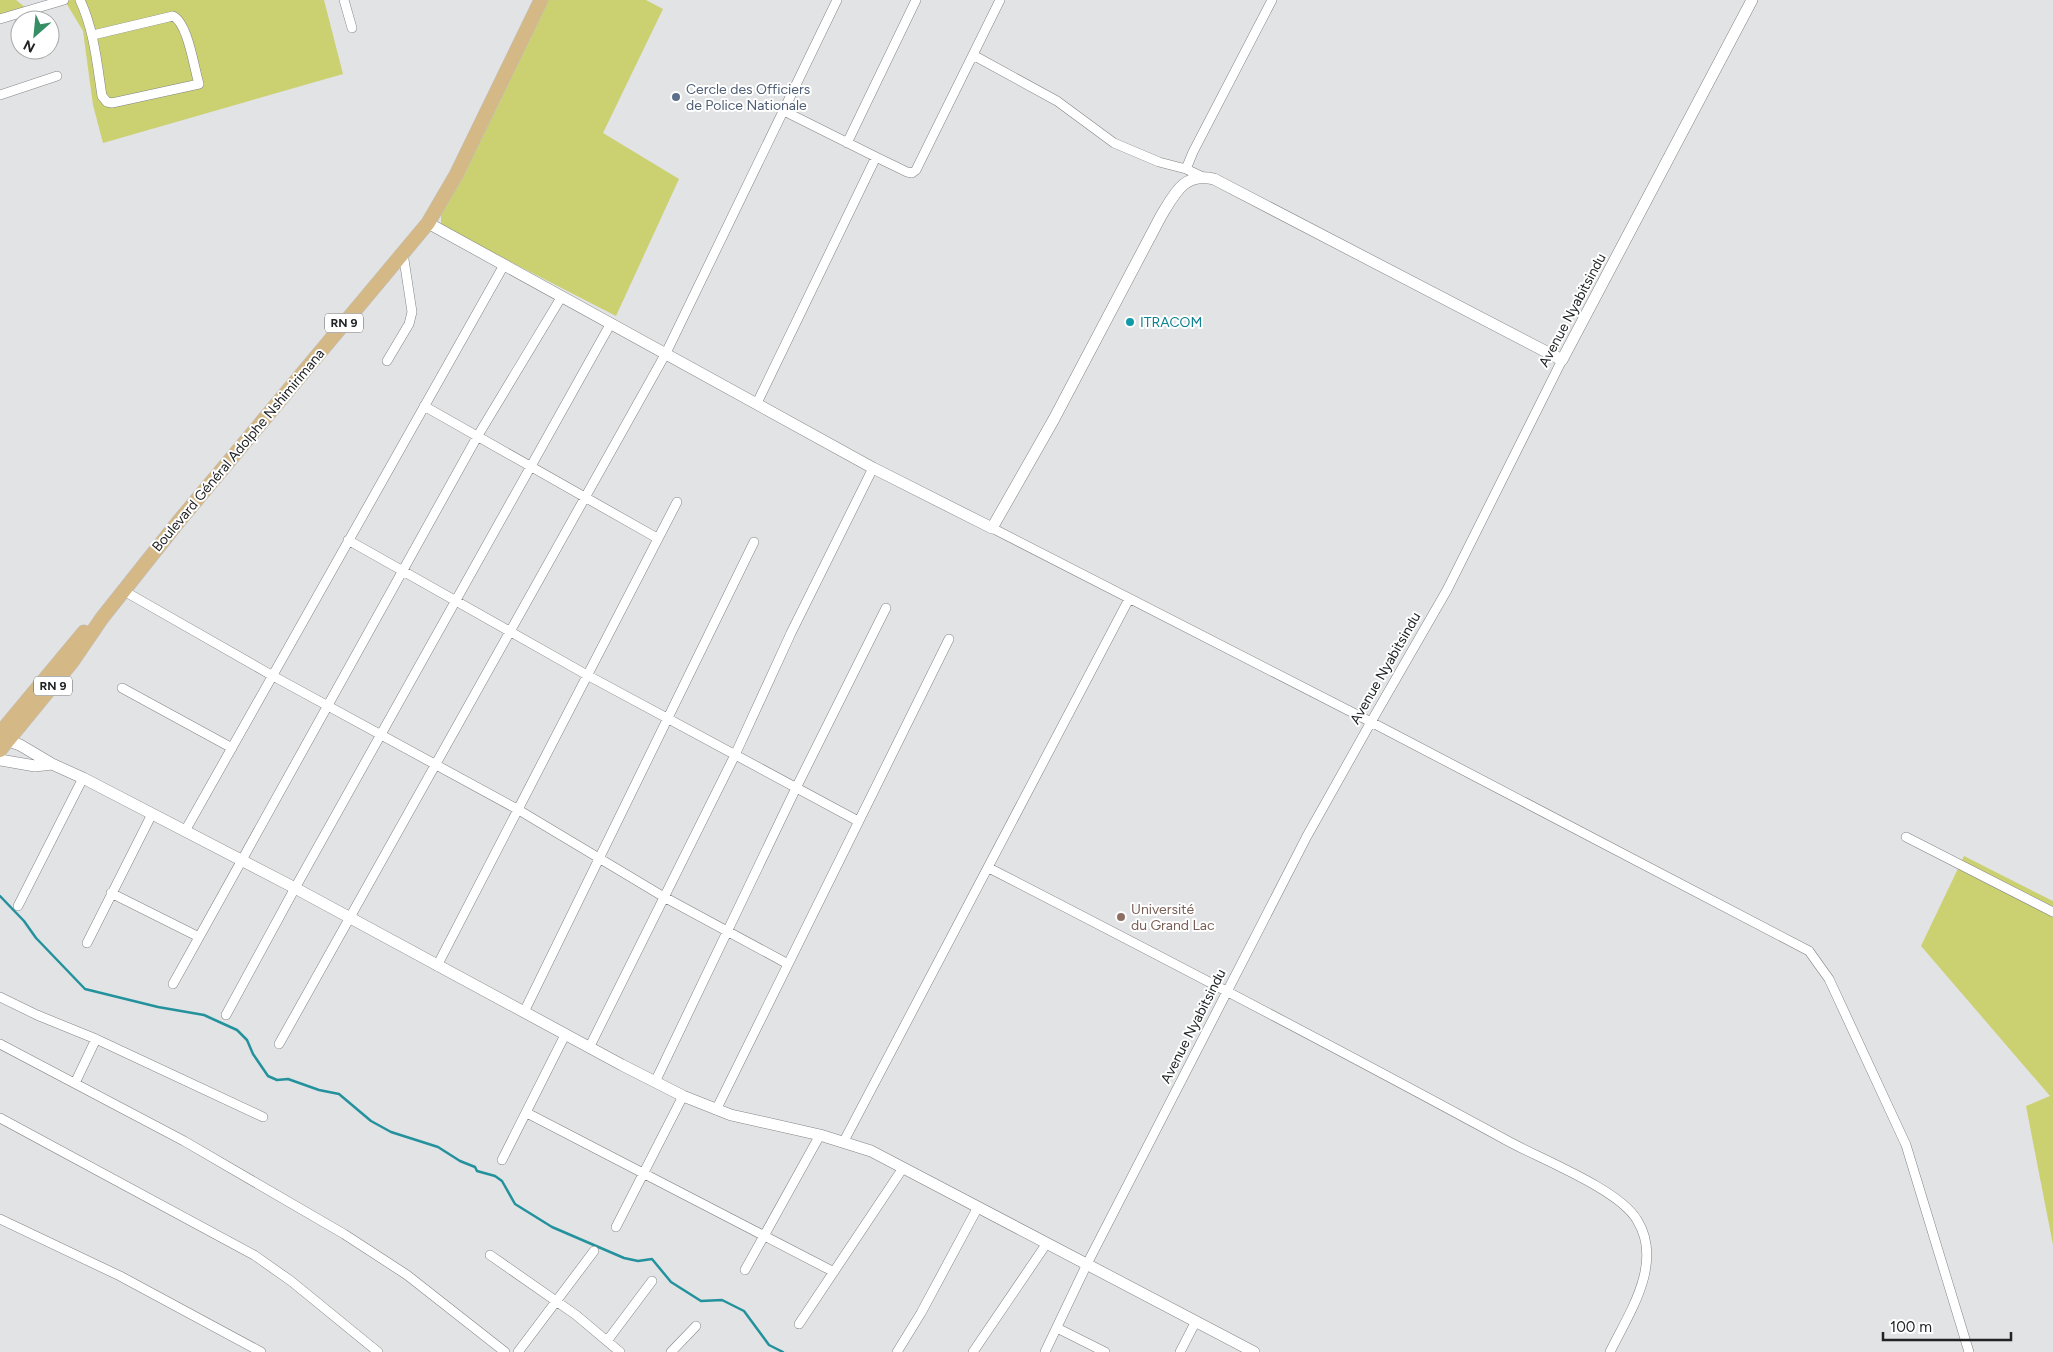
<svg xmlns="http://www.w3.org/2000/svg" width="2053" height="1352" font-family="Figtree,sans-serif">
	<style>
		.green { fill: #cbd170 }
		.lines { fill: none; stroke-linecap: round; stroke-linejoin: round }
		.stream { stroke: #23929c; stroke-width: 2.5 }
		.minor-casing { stroke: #828486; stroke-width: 10 }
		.tertiary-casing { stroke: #828486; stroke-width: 12 }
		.primary-casing { stroke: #c1c1c2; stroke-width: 15 }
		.minor { stroke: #fff; stroke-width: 9 }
		.tertiary { stroke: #fff; stroke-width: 11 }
		.primary { stroke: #d4b886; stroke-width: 14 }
		.service-dot { fill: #5c6f8a; stroke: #fff; stroke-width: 2 }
		.culture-dot { fill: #0f9aa8; stroke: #fff; stroke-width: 2 }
		.education-dot { fill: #8d6e63; stroke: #fff; stroke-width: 2 }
		.labels { text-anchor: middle; stroke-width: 4; stroke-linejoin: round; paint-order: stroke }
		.shield { fill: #fff; stroke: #646566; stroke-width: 1 }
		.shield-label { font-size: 12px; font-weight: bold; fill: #222324 }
		.service-label { font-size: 14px; fill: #4e5e75; stroke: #fff; text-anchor: start }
		.street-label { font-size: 14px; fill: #222324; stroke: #fff }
		.culture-label { font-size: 14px; fill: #0d838f; stroke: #fff; text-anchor: start }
		.education-label { font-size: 14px; fill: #785e54; stroke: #fff; text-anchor: start }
	</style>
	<rect width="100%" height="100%" fill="#e1e3e5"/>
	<!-- green -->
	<path class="green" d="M0,0H16L26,8L0,16Z
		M71,0H324L343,74L103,143L93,105L83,31L65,1Z
		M542,0H646L663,9L603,133L679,179L616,316L441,226V213Z
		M1964,856L2053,901V1245L2026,1106L2050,1096L1921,946Z"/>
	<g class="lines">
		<!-- stream -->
		<path class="stream" d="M0,896L24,921L36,938L85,989L158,1007L204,1015L237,1030L247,1040L253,1054L268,1076L277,1080L288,1079L319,1090L339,1094L371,1121L391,1132L438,1147L460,1161L475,1167L477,1171L495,1176L502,1181L515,1204L552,1227L624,1258L638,1261L652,1259L671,1282L701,1301L722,1300L744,1311L769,1345L783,1352"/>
		<!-- minor casing -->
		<g class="minor-casing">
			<path id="minor" d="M80,0C94,30 97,63 102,96L107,102L112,103L199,84C194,68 188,23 173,16L93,35
				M344,0L352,28
				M0,19L64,0
				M973,55L1057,101L1114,143L1159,162L1186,169
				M0,95L57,76
				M784,111L876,157
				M847,143L916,0
				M1201,176L1186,169L1193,152L1272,0
				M387,361L409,324L412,312L403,253
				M757,403L876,157L907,172L912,173L916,170L1000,0
				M424,406L657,538
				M992,528L1371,722L1809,951L1829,979L1906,1145L1969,1352
				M348,540L587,675L858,821
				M124,591L273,676L517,809L664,897L788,964
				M122,688L232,748
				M185,831L504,265
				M1906,837L2053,912
				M989,868C1162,957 1335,1047 1506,1140C1540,1159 1619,1189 1637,1220C1664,1263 1629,1313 1610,1352
				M111,893L199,937
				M18,906L83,778
				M87,943L152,814
				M437,966L677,502
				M173,984L477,437L562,296
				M0,997L37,1015L96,1039L263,1117
				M524,1012L754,542
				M226,1015L295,888L611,323
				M0,1044L184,1141L344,1234L407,1275L505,1352
				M279,1044L666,353L837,0
				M589,1048L735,755L791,633L873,468
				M655,1082L796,788L886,608
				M75,1083L96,1039
				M716,1110L949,639
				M527,1113L834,1272
				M0,1118L254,1255L291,1281L378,1352
				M844,1141L1129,599
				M502,1160L565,1035
				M0,1219L120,1276L261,1352
				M616,1227L683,1096
				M490,1255L576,1315L620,1352
				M745,1270L820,1135
				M799,1324L903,1168
				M1057,1328L1105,1352
				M607,1341L652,1281
				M518,1352L594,1251
				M671,1352L696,1326
				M897,1352L921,1313L978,1207
				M973,1352L1047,1243
				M1045,1352L1087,1264L1307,836L1371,722L1447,590L1562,360
				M1180,1352L1196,1321"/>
		</g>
		<!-- tertiary casing -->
		<g class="tertiary-casing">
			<path id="tertiary" d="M428,223L873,468L992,528L1054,419L1161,216C1175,193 1184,172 1214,179L1562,360L1752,0
				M0,738L20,745L52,764L83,778L295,888L622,1065L683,1096L731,1115L820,1135L871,1151L1254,1352
				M0,760L35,766L52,764"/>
		</g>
		<!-- primary casing -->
		<g class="primary-casing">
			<path id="primary" d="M0,733L84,632
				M0,750L72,662L102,618L179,521L428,223L456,175L541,0"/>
		</g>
		<!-- minor -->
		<use href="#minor" class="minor"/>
		<!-- tertiary -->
		<use href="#tertiary" class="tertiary"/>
		<!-- primary -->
		<use href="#primary" class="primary"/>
	</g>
	<!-- markers -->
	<circle class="service-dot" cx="676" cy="97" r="5"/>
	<circle class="culture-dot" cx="1130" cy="322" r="5"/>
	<circle class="education-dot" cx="1121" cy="917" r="5"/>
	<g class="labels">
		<!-- shield labels -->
		<g class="shield">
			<rect x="325" y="313.5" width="38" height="19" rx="4"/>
			<rect x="34" y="676.5" width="38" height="19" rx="4"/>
		</g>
		<g class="shield-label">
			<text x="344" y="327">RN 9</text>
			<text x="53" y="690">RN 9</text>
		</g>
		<!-- service labels -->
		<g class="service-label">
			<text x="686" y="94">Cercle des Officiers<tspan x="686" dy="16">de Police Nationale</tspan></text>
		</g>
		<!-- street labels -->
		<g class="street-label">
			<text transform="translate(1572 310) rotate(-62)" y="5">Avenue Nyabitsindu</text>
			<text transform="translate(238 450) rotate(-50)" y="5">Boulevard Général Adolphe Nshimirimana</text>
			<text transform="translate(1385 668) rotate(-60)" y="5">Avenue Nyabitsindu</text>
			<text transform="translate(1193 1026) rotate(-63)" y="5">Avenue Nyabitsindu</text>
		</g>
		<!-- culture labels -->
		<g class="culture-label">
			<text x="1140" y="327">ITRACOM</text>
		</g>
		<!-- education labels -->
		<g class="education-label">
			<text x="1131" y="914">Université<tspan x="1131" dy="16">du Grand Lac</tspan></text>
		</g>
	</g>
	<!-- north arrow -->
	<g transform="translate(35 35) rotate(207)"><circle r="24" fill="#ffffff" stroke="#a7a7a7"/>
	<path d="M0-4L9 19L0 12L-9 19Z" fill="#358e64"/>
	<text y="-8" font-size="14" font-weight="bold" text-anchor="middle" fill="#222324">N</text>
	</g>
	<!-- scale -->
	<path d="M1883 1332v8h128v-8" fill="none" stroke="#222324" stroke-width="2.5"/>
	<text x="1890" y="1332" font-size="15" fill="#222324" stroke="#ffffff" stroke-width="4" paint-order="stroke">100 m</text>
</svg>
